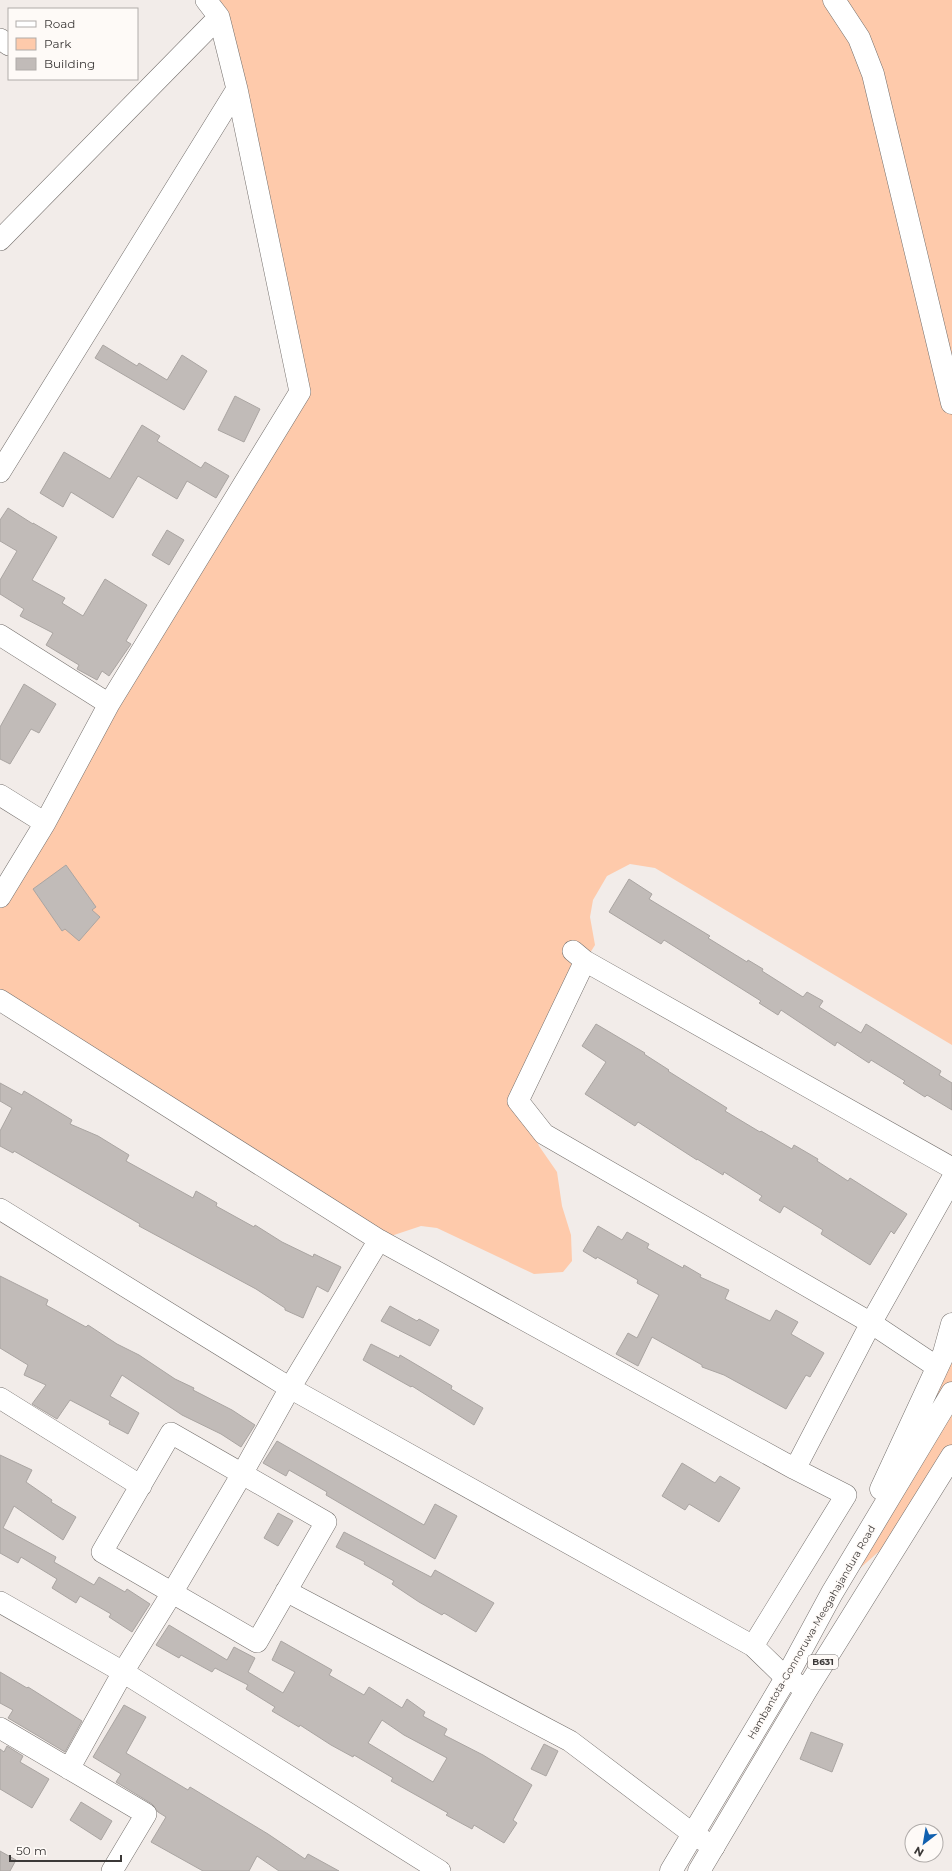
<svg xmlns="http://www.w3.org/2000/svg" width="952" height="1871" font-family="Montserrat,sans-serif">
	<style>
		.green { fill: #fecaab }
		.building { fill: #c1bbb8; stroke: #aaa5a2; fill-rule: evenodd }
		.lines { fill: none; stroke-linecap: round; stroke-linejoin: round }
		.minor-casing { stroke: #75706d; stroke-width: 22 }
		.major-casing { stroke: #75706d; stroke-width: 23 }
		.minor { stroke: #fff; stroke-width: 21 }
		.major { stroke: #fff; stroke-width: 22 }
		.labels { text-anchor: middle; stroke-width: 3; stroke-linejoin: round; paint-order: stroke }
		.shield { fill: #fefaf7; stroke: #767271; stroke-width: 1 }
		.shield-label { font-size: 9px; font-weight: bold; fill: #3b3837 }
		.street-label { font-size: 10px; fill: #3b3837; stroke: #fefaf7 }
	</style>
	<rect width="100%" height="100%" fill="#f2ece9"/>
	<!-- green -->
	<path class="green" d="M206,0H952V1045L655,868L630,864L607,876L593,900L590,917L595,945L585,961L518,1101L539,1146L557,1172L562,1206L571,1235L572,1261L563,1272L534,1274L437,1228L421,1226L379,1240L0,1000V897L300,392Z
		M952,1324V1477L910,1524L832,1593L943,1353Z"/>
	<!-- building -->
	<path class="building" d="M103,345L137,366L139,363L167,380L182,355L207,371L184,410L95,358Z
		M235,396L260,409L244,442L218,430Z
		M142,425L160,436L157,441L201,468L205,462L229,476L216,498L187,481L177,499L138,476L113,518L71,492L63,507L40,493L64,452L110,479Z
		M8,508L33,524V523L57,537L32,580L65,598L62,603L83,616L105,579L147,605L126,641L131,644L109,676L102,671L97,680L77,669L79,665L46,645L53,633L20,616L24,609L0,594V580L17,551L0,541V520Z
		M167,530L184,540L169,565L152,555Z
		M24,684L56,704L39,733L31,729L10,764L0,759V727Z
		M66,865L96,907L92,910L100,917L79,941L65,929L62,931L33,889Z
		M629,879L652,894L649,899L710,936L708,938L747,962L748,960L763,969L762,971L803,997L807,992L823,1001L819,1007L861,1033L866,1024L941,1071L939,1075L952,1083V1110L927,1095L925,1097L903,1083L905,1081L871,1060L869,1063L837,1042L835,1046L781,1010L778,1015L759,1003L761,1001L664,940L661,944L609,912Z
		M596,1024L645,1053L644,1054L669,1070L668,1071L727,1108L725,1111L760,1132L761,1131L792,1149L794,1145L818,1159L817,1161L848,1181L850,1178L907,1214L894,1234L891,1231L870,1265L821,1234L823,1230L784,1206L780,1213L759,1200L762,1196L724,1172L723,1175L697,1159V1160L638,1122L635,1126L585,1094L606,1062L582,1046Z
		M0,1083L22,1095L24,1091L72,1120L70,1124L98,1136L129,1155L126,1161L193,1198L196,1191L217,1203L216,1206L254,1227L255,1225L282,1242L313,1257L314,1254L341,1267L328,1292L317,1286L303,1318L285,1310V1308L256,1289L139,1226L140,1224L14,1151L13,1153L0,1146V1131L12,1108L0,1101Z
		M598,1226L622,1240L627,1232L649,1244L647,1248L683,1268L684,1265L701,1275L700,1277L729,1290L725,1299L770,1321L776,1310L798,1322L791,1334L824,1353L810,1377L806,1375L786,1409L724,1375L702,1367V1365L652,1337L638,1366L616,1354L628,1333L637,1338L659,1295L637,1283L638,1280L597,1257L596,1259L583,1251Z
		M0,1276L48,1300L46,1305L86,1327L88,1325L117,1344L139,1355L175,1379L194,1388L193,1390L232,1410L255,1425L241,1447L221,1434L182,1415L122,1375L110,1396L139,1413L128,1434L109,1424L110,1421L70,1400L57,1419L32,1404L46,1385L24,1375L28,1365L0,1348Z
		M390,1306L417,1321L419,1319L439,1330L430,1346L381,1321Z
		M371,1344L399,1358L400,1355L422,1368L452,1386L451,1389L483,1408L474,1425L412,1386L411,1387L363,1360Z
		M277,1441L424,1525L435,1504L457,1516L435,1559L326,1495L327,1492L289,1470L286,1476L263,1463Z
		M0,1455L32,1470L26,1482L52,1500L51,1502L76,1517L63,1540L14,1506L3,1528L56,1557L54,1562L94,1585L99,1577L125,1592L127,1589L150,1604L132,1632L109,1617L111,1614L80,1596L76,1603L52,1588L57,1579L21,1557L18,1563L0,1553Z
		M682,1463L715,1483L720,1476L740,1488L719,1522L689,1504L685,1510L662,1496Z
		M278,1513L293,1521L278,1546L264,1538Z
		M344,1532L431,1577L435,1570L494,1603L476,1632L444,1613L442,1615L419,1602L392,1584L394,1581L364,1564L365,1562L336,1547Z
		M169,1625L227,1660L234,1647L255,1658L248,1672L283,1693L295,1672L272,1660L281,1641L332,1670L329,1675L364,1695L369,1687L402,1708L407,1699L425,1712L423,1716L447,1729L444,1735L483,1755L532,1785L513,1820L517,1823L504,1843L474,1825L472,1829L446,1815L448,1813L391,1781L393,1778L354,1755L353,1757L331,1745L300,1725L299,1727L272,1711L275,1707L246,1689L248,1685L215,1668L212,1672L181,1655L179,1658L156,1645ZM382,1720L404,1735L447,1758L433,1782L368,1743Z
		M0,1672L27,1688L28,1687L82,1721L65,1752L8,1718L13,1710L0,1703Z
		M124,1705L146,1717L126,1753L188,1790L190,1787L268,1834L305,1859L308,1854L339,1871H279L257,1856L249,1871H203L151,1842L166,1817L158,1812L152,1804L116,1782L121,1774L93,1757Z
		M811,1732L843,1744L832,1772L800,1759Z
		M544,1744L558,1751L546,1776L531,1769Z
		M7,1746L23,1756L20,1762L49,1779L32,1808L0,1789V1749L4,1752Z
		M81,1802L112,1821L101,1840L70,1820Z
		M0,1851L16,1860L10,1871H0Z"/>
	<g class="lines">
		<!-- minor casing -->
		<g class="minor-casing">
			<path id="minor" d="M0,39L9,45
				M0,240L219,17
				M0,472L237,89
				M0,635L109,704
				M0,795L45,823
				M0,897L45,823L109,704L300,392L237,89L219,17L206,0
				M573,951L585,961L952,1168
				M585,961L518,1101L544,1134L871,1323L937,1367
				M0,1000L379,1240L795,1469L846,1495L753,1646
				M0,1209L290,1388L753,1646L786,1678L807,1689
				M0,1398L141,1486
				M171,1433L326,1522L257,1642L102,1552Z
				M795,1469L871,1323L952,1179
				M286,1591L570,1741L693,1834L714,1847
				M0,1602L123,1672L440,1871
				M0,1728L146,1814L112,1871
				M69,1769L123,1672L172,1593L242,1474L290,1388L379,1240"/>
		</g>
		<!-- major casing -->
		<g class="major-casing">
			<path id="major" d="M834,0L859,38L873,74L952,403
				M881,1489L944,1353L952,1324
				M671,1871L786,1678L832,1593L952,1393
				M699,1871L807,1689L952,1456"/>
		</g>
		<!-- minor -->
		<use href="#minor" class="minor"/>
		<!-- major -->
		<use href="#major" class="major"/>
	</g>
	<g class="labels">
		<!-- shield labels -->
		<rect class="shield" x="808" y="1655" width="30" height="14" rx="3"/>
		<g class="shield-label">
			<text x="823" y="1665">B631</text>
		</g>
		<!-- street labels -->
		<g class="street-label">
			<text transform="translate(811 1632) rotate(-60)" y="4">Hambantota-Gonnoruwa-Meegahajandura Road</text>
		</g>
	</g>
	<!-- legend -->
	<rect x="8" y="8" width="130" height="72" fill="#fefaf7" stroke="#b0acaa"/>
	<rect x="16" y="21" width="20" height="6" fill="#ffffff" stroke="#b0acaa"/>
	<text x="44" y="28" font-size="12" fill="#3b3837">Road</text>
	<rect x="16" y="38" width="20" height="12" fill="#fecaab" stroke="#b0acaa"/>
	<text x="44" y="48" font-size="12" fill="#3b3837">Park</text>
	<rect x="16" y="58" width="20" height="12" fill="#c1bbb8" stroke="#b0acaa"/>
	<text x="44" y="68" font-size="12" fill="#3b3837">Building</text>
	<!-- north arrow -->
	<g transform="translate(924 1843) rotate(211)"><circle r="19" fill="#fefaf7" stroke="#b0acaa"/>
	<path d="M0-3L7 15L0 10L-7 15Z" fill="#1160af"/>
	<text y="-6" font-size="11" font-weight="bold" text-anchor="middle" fill="#3b3837">N</text>
	</g>
	<!-- scale -->
	<path d="M10 1855v6h111v-6" fill="none" stroke="#3b3837" stroke-width="2"/>
	<text x="16" y="1855" font-size="12" fill="#3b3837" stroke="#fefaf7" stroke-width="3" paint-order="stroke">50 m</text>
</svg>
